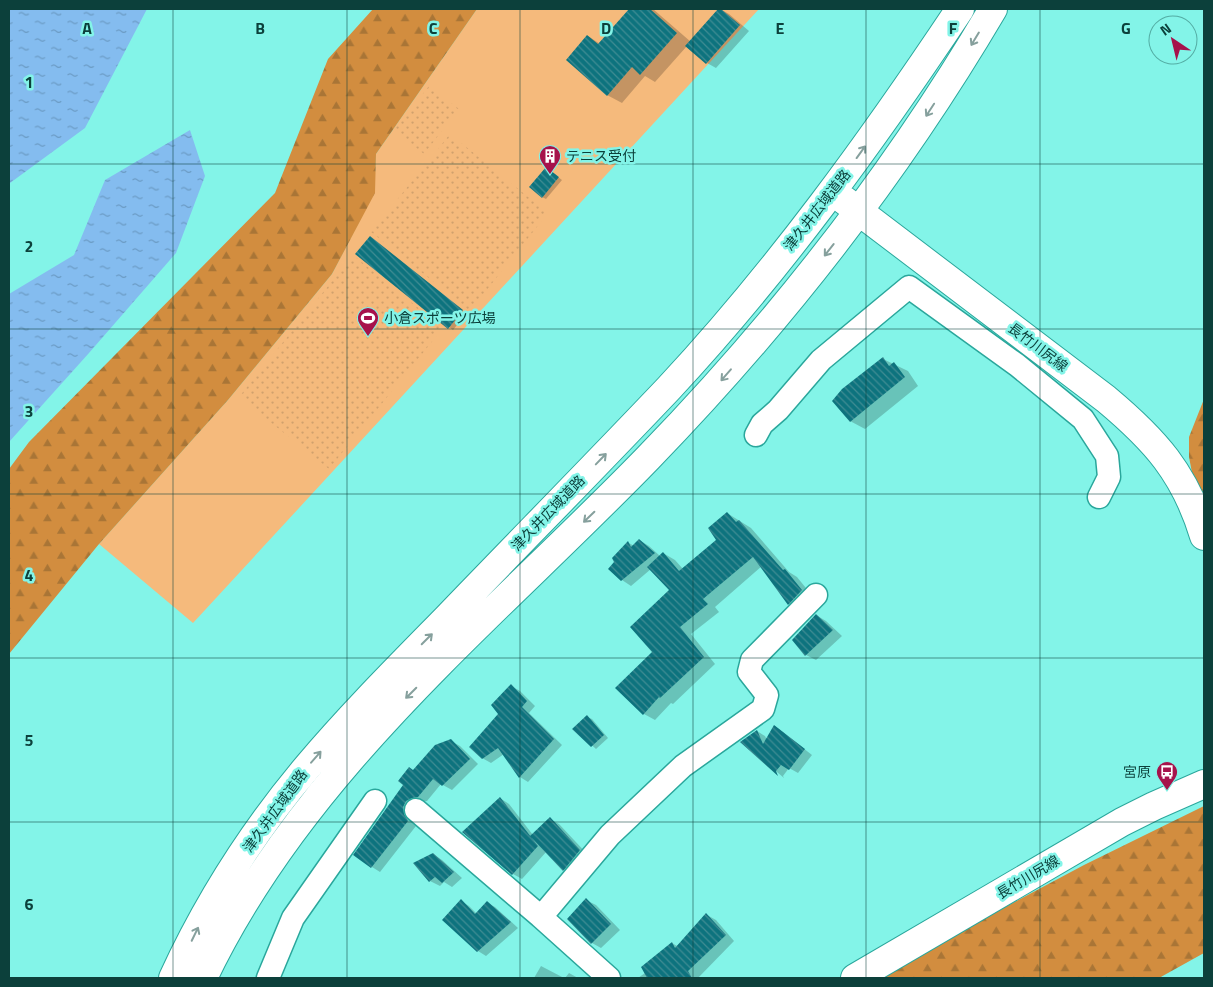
<svg xmlns="http://www.w3.org/2000/svg" width="1213" height="987" font-family="'Titillium Web','Noto Sans JP',sans-serif">
	<style>
		.green { fill: #f5ba7c }
		.forest { fill: url(#forest-firs) }
		.park { fill: url(#park-dots) }
		.water { fill: url(#water-ripples) }
		.shadow { fill: #0003 }
		.building { fill: url(#building-back-hatch) }
		.lines { fill: none; stroke-linecap: round; stroke-linejoin: round }
		.minor-casing { stroke: #2aa79c; stroke-width: 25 }
		.secondary-casing { stroke: #2aa79c; stroke-width: 30 }
		.minor { stroke: #fff; stroke-width: 22 }
		.secondary { stroke: #fff; stroke-width: 28 }
		.oneway { stroke: #86a09d }
		.grid { fill: none; stroke: #0c403b; stroke-width: 1; stroke-opacity: 0.55 }
		.labels { text-anchor: middle; stroke-width: 5; stroke-linejoin: round; paint-order: stroke }
		.poi-label { font-size: 14px; fill: #0c403b; stroke: #83f4e8; text-anchor: start }
		.street-label { font-size: 14px; fill: #0c403b; stroke: #83f4e8 }
		.grid-label { font-size: 16px; text-anchor: middle; font-weight: bold; fill: #0c403b; stroke: #83f4e8; stroke-width: 5; stroke-linejoin: round; paint-order: stroke }
	</style>
	<defs>
		<pattern id="forest-firs" width="22" height="20" patternUnits="userSpaceOnUse" patternTransform="scale(1.25)"><rect width="22" height="20" fill="#d28d3f"/><path d="M5 1l3.5 6h-7zM16 11l3.5 6h-7z" fill="#a97536"/></pattern>
		<pattern id="park-dots" width="8" height="8" patternUnits="userSpaceOnUse" patternTransform="scale(1.25)"><rect width="8" height="8" fill="#f5ba7c"/><path d="M2 2h.1M6 6h.1" fill="none" stroke="#d1a16c" stroke-width="1.8" stroke-linecap="round"/></pattern>
		<pattern id="water-ripples" width="26" height="14" patternUnits="userSpaceOnUse" patternTransform="scale(1.25)"><rect width="26" height="14" fill="#84bcef"/><path d="M2 4q2-2 4 0t4 0M15 11q2-2 4 0t4 0" fill="none" stroke="#6a9ac3"/></pattern>
		<pattern id="building-back-hatch" width="6" height="6" patternUnits="userSpaceOnUse" patternTransform="scale(1.25)"><rect width="6" height="6" fill="#0d737e"/><path d="M-1 5l2 2M0 0l6 6M5-1l2 2" fill="none" stroke="#408c93"/></pattern>
	</defs>
	<rect width="100%" height="100%" fill="#83f4e8"/>
	<!-- green -->
	<path class="green" d="M477,9H759L193,623L99,544L228,400L332,274L374,193L376,154Z"/>
	<!-- forest -->
	<path class="forest" d="M373,9H477L376,154L375,193L332,274L228,400L99,544L9,654V469L29,442L275,193L328,59Z
		M1204,399V499L1194,483L1189,457V437Z
		M1204,806V953L1159,978H872L1084,865Z"/>
	<!-- park -->
	<path class="park" d="M429,86L459,109L424,154L394,130Z
		M450,134L548,213L470,311L371,232Z
		M353,255L443,328L329,469L239,397Z"/>
	<!-- water -->
	<path class="water" d="M9,9H147L85,128L10,183L9,186Z
		M190,130L205,176L176,253L89,353L9,442V294L74,255L105,180Z"/>
	<!-- shadow -->
	<path class="shadow" d="M631,9H653L691,42L720,9L729,14L749,31L716,68L707,63L687,46L655,82L645,76L622,103L607,95L588,36L600,44Z
		M550,171L562,180L546,199L542,197Z
		M374,240L466,314L453,330L357,254Z
		M883,359L908,371L918,386L865,429L850,421Z
		M727,513L751,528L789,572L797,577L814,598L801,610L789,604L762,566L715,607L719,612L691,634L715,664L673,704L671,703L655,720L644,714L671,590L651,569L631,586L622,580L629,543L634,546L639,540L649,546L660,556L663,553L675,560L683,569L717,540Z
		M816,615L826,621L842,636L816,660L806,655Z
		M511,686L520,691L535,706L529,713L562,745L528,782L520,777L504,754L491,763L482,758Z
		M587,717L592,719L608,738L596,749L574,729Z
		M775,726L812,755L798,773L789,768L783,776L784,778L742,742L757,731L765,736L767,740Z
		M451,741L460,746L478,764L452,790L441,784L427,801L421,802L412,820L416,826L380,872L372,867L355,854L414,771Z
		M500,798L509,804L533,835L550,819L559,824L589,856L573,875L564,870L547,851L522,879L513,874Z
		M433,854L442,860L462,878L452,887L444,882L440,886L430,881L415,864Z
		M586,900L596,905L620,930L601,948L592,943L569,919Z
		M461,901L469,906L477,914L487,903L495,907L518,928L486,956L478,951L444,920Z
		M707,915L716,920L734,941L698,978H638L645,973L672,943L677,946Z
		M541,966L564,978H534Z
		M569,973L578,978H565Z"/>
	<!-- building -->
	<path class="building" d="M629,9H650L677,33L640,75L632,67L607,96L566,60L587,35L598,44Z
		M718,9H721L740,25L706,64L685,46Z
		M546,167L559,177L542,198L529,187Z
		M370,236L463,310L448,329L355,254Z
		M883,357L889,366L894,362L905,377L850,422L832,401L842,389Z
		M727,512L736,522L739,520L783,570L785,569L802,590L788,605L753,557L703,599L708,604L680,627L704,657L660,698L659,697L643,715L615,688L652,652L630,627L669,590L647,567L663,552L679,571L716,540L708,528Z
		M639,539L655,553L621,581L608,569L614,562L612,558L628,541L631,547Z
		M816,614L833,630L805,656L792,640Z
		M511,684L527,701L522,707L554,739L519,778L498,748L482,759L469,747L498,714L491,705Z
		M587,715L604,735L591,747L572,729Z
		M774,725L805,749L789,770L781,765L776,771L778,776L740,742L757,730L763,744Z
		M451,739L470,759L442,786L433,779L418,797L412,798L406,801L403,807L404,814L408,821L371,868L353,855L403,785L398,781L409,767L413,770L435,745Z
		M500,797L538,846L512,875L462,832Z
		M550,817L580,850L563,871L530,836Z
		M433,853L454,872L442,883L435,877L429,882L413,863Z
		M586,898L611,924L591,944L567,919Z
		M461,899L475,914L487,901L511,922L477,952L442,920Z
		M706,913L726,935L688,971L692,978H647L641,967L672,942L675,948Z"/>
	<g class="lines">
		<!-- minor casing -->
		<g class="minor-casing">
			<path id="minor" d="M756,435L762,424L778,410L821,360L909,287L1017,365L1083,419L1107,456L1109,477L1099,497
				M416,810L541,917L609,978
				M541,917L610,835L683,766L763,709L767,695L749,672L752,660L816,595
				M268,978L293,918L375,801"/>
		</g>
		<!-- secondary casing -->
		<g class="secondary-casing">
			<path id="secondary" d="M844,200L1106,399C1155,440 1185,473 1204,536
				M173,978C208,902 254,830 308,766C351,715 399,667 446,619C520,542 595,466 669,388C778,271 872,141 960,9
				M203,978C303,768 489,622 648,458C780,322 897,172 993,9
				M855,978L1122,822L1154,806L1204,784"/>
		</g>
		<!-- minor -->
		<use href="#minor" class="minor"/>
		<!-- secondary -->
		<use href="#secondary" class="secondary"/>
	</g>
	<!-- one-way arrows -->
	<defs><path id="oneway-shaft" d="M-6 0H5M1.5-3L5.5 0L1.5 3" fill="none" stroke-width="1.6" stroke-linecap="round" stroke-linejoin="round" transform="scale(1.25)"/></defs>
	<g class="oneway">
		<use href="#oneway-shaft" transform="translate(975 39) rotate(121)"/>
		<use href="#oneway-shaft" transform="translate(930 110) rotate(123)"/>
		<use href="#oneway-shaft" transform="translate(861 152) rotate(-54)"/>
		<use href="#oneway-shaft" transform="translate(829 250) rotate(128)"/>
		<use href="#oneway-shaft" transform="translate(726 375) rotate(131)"/>
		<use href="#oneway-shaft" transform="translate(601 459) rotate(-46)"/>
		<use href="#oneway-shaft" transform="translate(589 517) rotate(136)"/>
		<use href="#oneway-shaft" transform="translate(427 639) rotate(-45)"/>
		<use href="#oneway-shaft" transform="translate(411 693) rotate(135)"/>
		<use href="#oneway-shaft" transform="translate(316 757) rotate(-49)"/>
		<use href="#oneway-shaft" transform="translate(195 934) rotate(-64)"/>
	</g>
	<!-- grid -->
	<path class="grid" d="M173,9V978M347,9V978M520,9V978M693,9V978M866,9V978M1040,9V978M9,164H1204M9,329H1204M9,494H1204M9,658H1204M9,822H1204"/>
	<!-- icons -->
	<defs>
		<g id="building-pin" transform="scale(1.125)"><path d="M0 17L-7.5 6A9.5 9.5 0 1 1 7.5 6Z" fill="#a6124b" stroke="#83f4e8"/><path d="M-4-6H4V6H1V3H-1V6H-4ZM-2.5-4.3h1.7v1.8h-1.7ZM.8-4.3h1.7v1.8H.8ZM-2.5-1h1.7V.8h-1.7ZM.8-1h1.7V.8H.8Z" fill="#fff"/></g>
		<g id="stadium-pin" transform="scale(1.125)"><path d="M0 17L-7.5 6A9.5 9.5 0 1 1 7.5 6Z" fill="#a6124b" stroke="#83f4e8"/><path d="M0-5a6.5 5 0 1 0 0 10a6.5 5 0 1 0 0-10ZM-3.5-1.8h7v3.6h-7Z" fill="#fff"/></g>
		<g id="bus-pin" transform="scale(1.125)"><path d="M0 17L-7.5 6A9.5 9.5 0 1 1 7.5 6Z" fill="#a6124b" stroke="#83f4e8"/><path d="M-5-6H5V4H4V6H2V4H-2V6H-4V4H-5ZM-3.5-4V0h7V-4ZM-3.5 1.2v1.5H-2V1.2ZM2 1.2v1.5H3.5V1.2Z" fill="#fff"/></g>
	</defs>
	<g fill-rule="evenodd">
		<use href="#building-pin" x="550" y="156"/>
		<use href="#stadium-pin" x="368" y="318"/>
		<use href="#bus-pin" x="1167" y="772"/>
	</g>
	<g class="labels">
		<!-- poi labels -->
		<g class="poi-label">
			<text x="566" y="161">テニス受付</text>
			<text x="384" y="323">小倉スポーツ広場</text>
			<text x="1151" y="777" text-anchor="end">宮原</text>
		</g>
		<!-- street labels -->
		<g class="street-label">
			<text transform="translate(817 210) rotate(-52)" y="5">津久井広域道路</text>
			<text transform="translate(1038 347) rotate(37)" y="5">長竹川尻線</text>
			<text transform="translate(548 513) rotate(-46)" y="5">津久井広域道路</text>
			<text transform="translate(275 811) rotate(-54)" y="5">津久井広域道路</text>
			<text transform="translate(1028 877) rotate(-31)" y="5">長竹川尻線</text>
		</g>
	</g>
	<g class="grid-label">
		<text x="87" y="34">A</text>
		<text x="260" y="34">B</text>
		<text x="433" y="34">C</text>
		<text x="606" y="34">D</text>
		<text x="780" y="34">E</text>
		<text x="953" y="34">F</text>
		<text x="1126" y="34">G</text>
		<text x="29" y="88">1</text>
		<text x="29" y="252">2</text>
		<text x="29" y="417">3</text>
		<text x="29" y="581">4</text>
		<text x="29" y="746">5</text>
		<text x="29" y="910">6</text>
	</g>
	<!-- border -->
	<rect width="1213" height="987" fill="none" stroke="#0c403b" stroke-width="20"/>
	<!-- north arrow -->
	<g transform="translate(1173 40) rotate(325)"><circle r="24" fill="#83f4e8" stroke="#53aca3"/>
	<path d="M0-4L9 19L0 12L-9 19Z" fill="#a6124b"/>
	<text y="-8" font-size="14" font-weight="bold" text-anchor="middle" fill="#0c403b">N</text>
	</g>
</svg>
